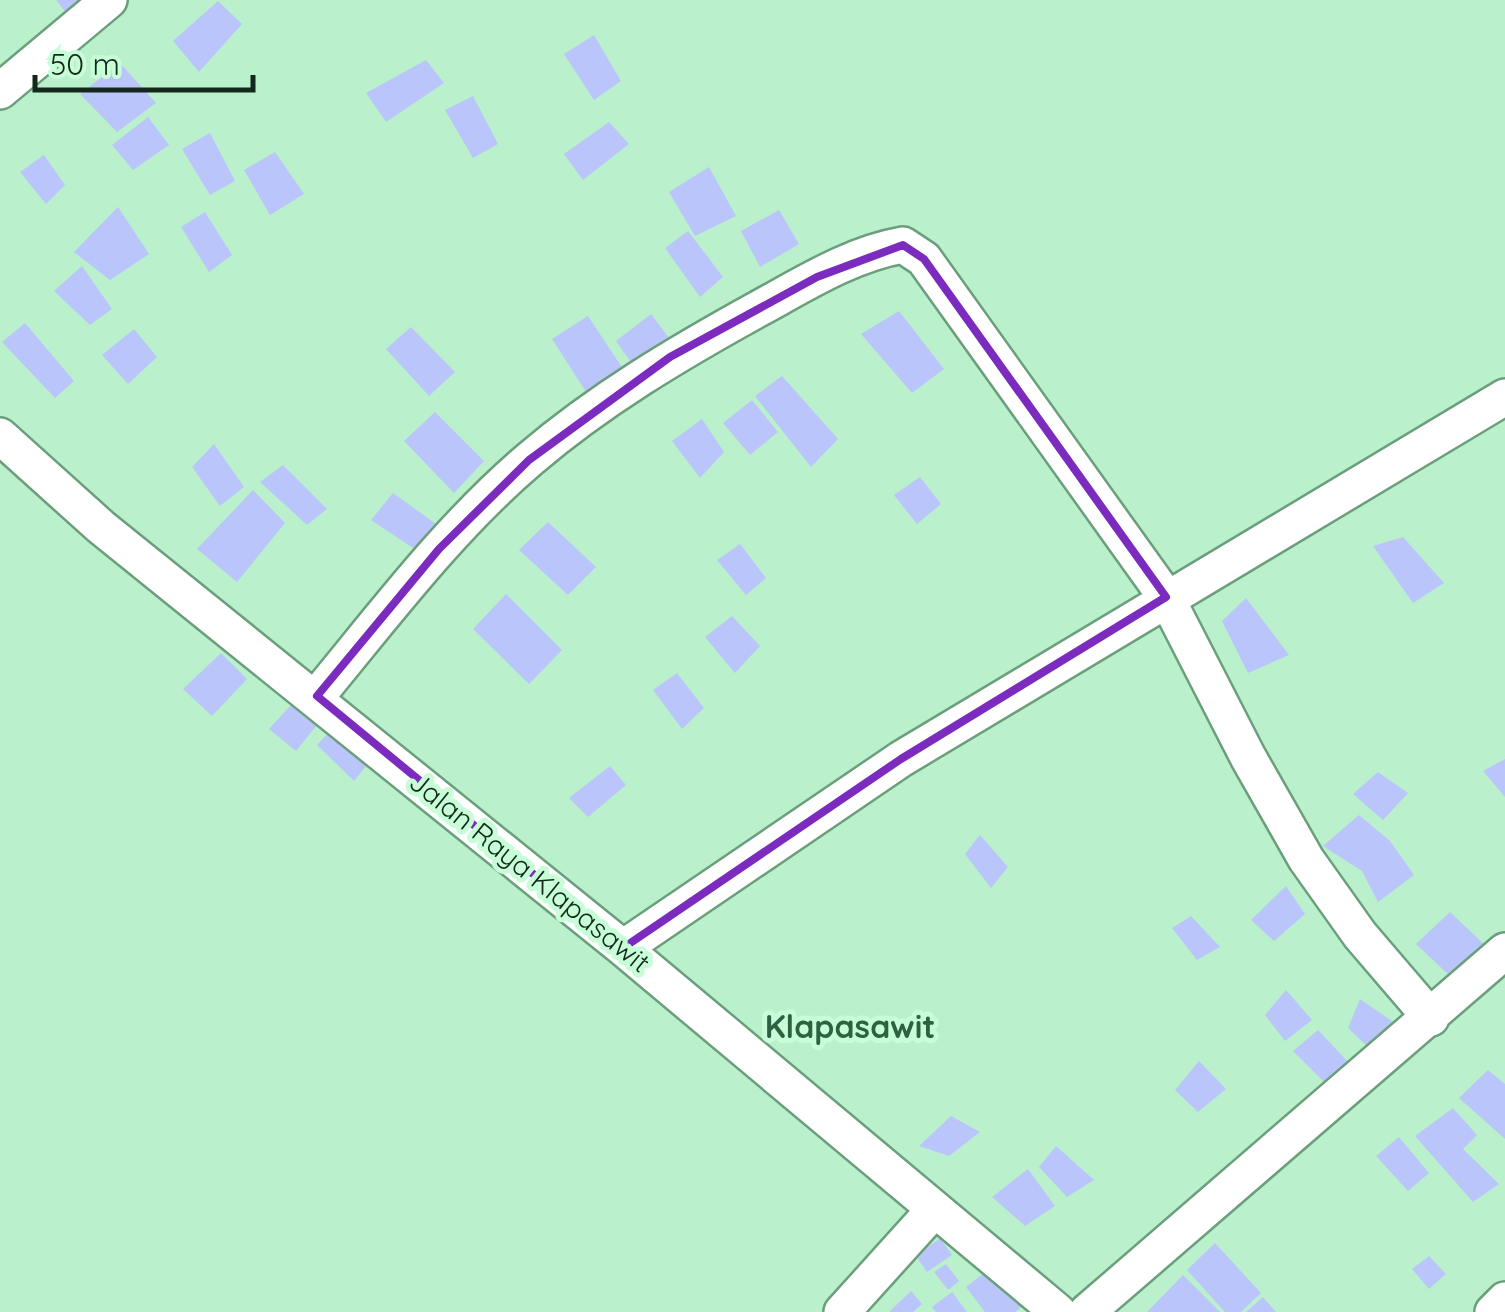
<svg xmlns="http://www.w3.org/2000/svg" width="1505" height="1312" font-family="Quicksand,sans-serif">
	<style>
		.building { fill: #bac6fb }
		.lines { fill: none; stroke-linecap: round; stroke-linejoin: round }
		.minor-casing { stroke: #6b9f7c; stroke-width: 40 }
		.minor { stroke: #fff; stroke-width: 35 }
		.marked { fill: none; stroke: #7b2cbf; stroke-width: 8; stroke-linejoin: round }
		.labels { text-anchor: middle; stroke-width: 10; stroke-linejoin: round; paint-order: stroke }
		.street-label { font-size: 28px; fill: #13281a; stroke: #c7fed8 }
		.quarter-label { font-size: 32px; font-weight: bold; fill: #2e6041; stroke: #c7fed8 }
	</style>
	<rect width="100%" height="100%" fill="#baf0cb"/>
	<!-- building -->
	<path class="building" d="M56,0H99L74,23Z
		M218,1L242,24L199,72L173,41Z
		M594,35L621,81L594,100L564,54Z
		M426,60L444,83L386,122L366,93Z
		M120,63L156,103L117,132L80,94Z
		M473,96L498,144L473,158L445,110Z
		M148,117L169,145L133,170L112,145Z
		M609,122L629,144L583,180L564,154Z
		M210,133L235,181L210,195L182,149Z
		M275,152L304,194L270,215L244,170Z
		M44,155L65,185L46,204L20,172Z
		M709,167L736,216L695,236L669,192Z
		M118,207L149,254L110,280L74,252Z
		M779,210L799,244L760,267L741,231Z
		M205,212L232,255L209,272L181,227Z
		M688,231L723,277L700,297L665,248Z
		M82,266L112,309L90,325L54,291Z
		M899,311L944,369L912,393L861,334Z
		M651,314L672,342L637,371L616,341Z
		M588,316L627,375L592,401L552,339Z
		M25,323L74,381L55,398L2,342Z
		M411,327L455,372L429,396L386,349Z
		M134,329L157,357L128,384L102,355Z
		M782,376L838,439L811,467L755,396Z
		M752,400L778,432L750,455L723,423Z
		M435,412L484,461L454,493L404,441Z
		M702,419L724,452L700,478L672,441Z
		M214,444L244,487L220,506L192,467Z
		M283,465L327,509L307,525L260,482Z
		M920,477L941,504L917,524L894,495Z
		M253,490L285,523L237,582L197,549Z
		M393,493L436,524L416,550L371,520Z
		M548,522L596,567L568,595L519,550Z
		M1403,537L1444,583L1413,603L1373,546Z
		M740,544L766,578L746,595L717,560Z
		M506,594L562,650L529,684L473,629Z
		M1246,598L1289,655L1248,673L1222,621Z
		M732,616L760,646L735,673L705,637Z
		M221,653L247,679L212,716L183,689Z
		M677,673L704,708L682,729L653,690Z
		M302,693L325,715L296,751L269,729Z
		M338,723L372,759L354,781L317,745Z
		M1505,759V797L1483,771Z
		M610,766L626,785L588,817L569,798Z
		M1378,772L1408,793L1383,820L1353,794Z
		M1359,815L1390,841L1414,875L1378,902L1362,871L1323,846Z
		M980,835L1008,867L991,888L965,854Z
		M1286,886L1305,914L1274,941L1251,920Z
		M1450,912L1487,947L1452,978L1416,944Z
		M1191,916L1220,947L1197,960L1172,928Z
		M1286,990L1312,1020L1285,1041L1265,1015Z
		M1360,999L1399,1026L1372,1051L1348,1028Z
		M1318,1030L1351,1065L1328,1086L1293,1051Z
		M1199,1061L1226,1089L1198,1112L1175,1090Z
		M1488,1070L1505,1084V1139L1459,1098Z
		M1453,1108L1477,1135L1463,1149L1499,1184L1473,1202L1415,1136Z
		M951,1116L980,1132L949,1156L919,1146Z
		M1399,1137L1429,1173L1408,1191L1376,1156Z
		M1056,1146L1094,1180L1067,1197L1039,1167Z
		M1028,1169L1055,1206L1025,1226L992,1197Z
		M940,1238L952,1255L927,1272L916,1256Z
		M1215,1243L1261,1293L1241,1312H1225L1187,1270Z
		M1429,1256L1446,1274L1429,1289L1412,1269Z
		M946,1264L959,1281L948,1290L934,1272Z
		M992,1267L1022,1306L1015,1312H985L966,1287Z
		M1183,1275L1220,1312H1147Z
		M911,1291L922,1304L913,1312H889Z
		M952,1292L967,1312H936L932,1307Z
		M1263,1297L1276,1312H1246Z"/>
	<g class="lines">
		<!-- minor casing -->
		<g class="minor-casing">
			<path id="minor" d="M0,91L109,0
				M0,436L101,527L623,948L1058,1312
				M317,696C384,615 449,528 530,459C599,400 678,353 758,309C804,284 851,254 903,245L924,259L1166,597L1248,757L1306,859L1360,935L1431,1018
				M623,948L901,759L1505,397
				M842,1312L935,1209
				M1087,1312L1505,951
				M1493,1312L1505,1300"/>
		</g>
		<!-- minor -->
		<use href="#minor" class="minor"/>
	</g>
	<!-- marked area -->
	<path class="marked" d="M903,245L924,259L1166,597L901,759L623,948L317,696L439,549L529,460L670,357L817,277Z"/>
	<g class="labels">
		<!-- street labels -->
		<g class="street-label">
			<text transform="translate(530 872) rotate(39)" y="10">Jalan Raya Klapasawit</text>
		</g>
		<!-- quarter labels -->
		<g class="quarter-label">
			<text x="850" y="1038">Klapasawit</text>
		</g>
	</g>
	<!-- scale -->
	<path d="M35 75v15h218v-15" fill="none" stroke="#13281a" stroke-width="5"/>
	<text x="50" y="75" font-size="30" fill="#13281a" stroke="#c7fed8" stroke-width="8" paint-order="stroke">50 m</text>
</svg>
